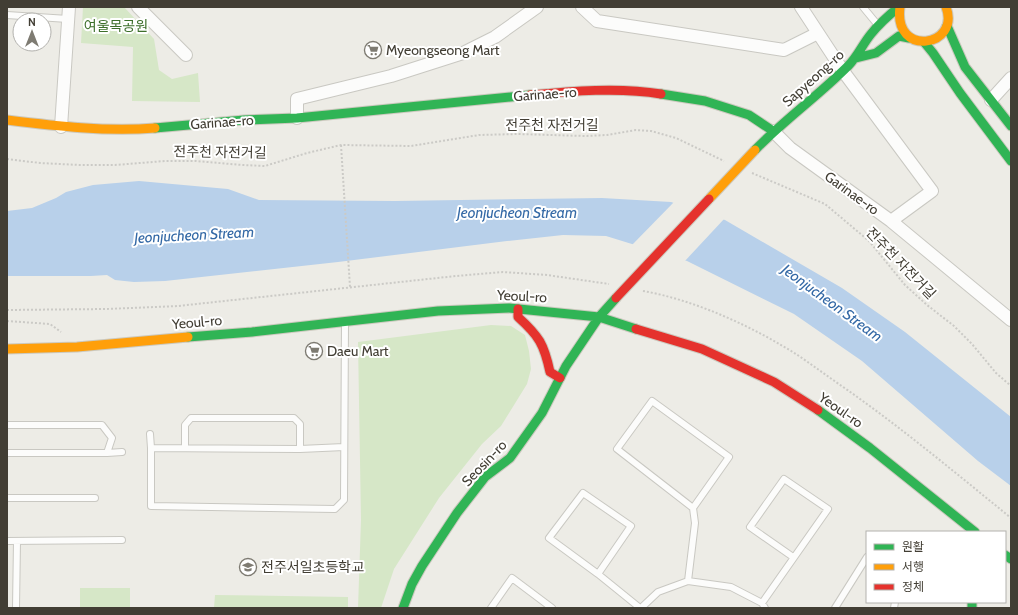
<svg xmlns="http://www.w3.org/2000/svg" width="1018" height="615" font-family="Cabin,'Noto Sans KR',sans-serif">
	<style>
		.green { fill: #d6e7c7 }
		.water { fill: #b8d0ea }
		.pier { fill: #edece6 }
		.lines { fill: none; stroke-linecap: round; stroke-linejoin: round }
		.lane-casing { stroke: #c9c8c2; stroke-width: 8 }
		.street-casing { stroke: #c9c8c2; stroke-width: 14 }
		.fast-casing { stroke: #ccc9be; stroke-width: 11 }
		.slow-casing { stroke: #ccc9be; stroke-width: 11 }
		.jam-casing { stroke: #ccc9be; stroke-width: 11 }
		.path { stroke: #cbcac6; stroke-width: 2; stroke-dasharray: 2 2; stroke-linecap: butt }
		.lane { stroke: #fcfcfb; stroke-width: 6 }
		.street { stroke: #fcfcfb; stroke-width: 12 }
		.fast { stroke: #30b455; stroke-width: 9 }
		.slow { stroke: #ff9f0a; stroke-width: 9 }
		.jam { stroke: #e5322d; stroke-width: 9 }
		.slow-bridge-casing { stroke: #ccc9be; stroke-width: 11; stroke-linecap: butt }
		.jam-bridge-casing { stroke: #ccc9be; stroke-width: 11; stroke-linecap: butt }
		.slow-bridge { stroke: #ff9f0a; stroke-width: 9 }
		.jam-bridge { stroke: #e5322d; stroke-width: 9 }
		.labels { text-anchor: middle; stroke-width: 4; stroke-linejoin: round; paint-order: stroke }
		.park-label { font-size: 14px; fill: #3d6f2b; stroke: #fff }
		.poi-label { font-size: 14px; fill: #423e34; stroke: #fff; text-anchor: start }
		.street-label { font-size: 14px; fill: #423e34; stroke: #fff }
		.water-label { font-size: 15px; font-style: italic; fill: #3469a6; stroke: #fff }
	</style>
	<rect width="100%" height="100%" fill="#edece6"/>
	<!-- green -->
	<path class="green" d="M83,7H124L154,39L159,70L172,79L198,73L200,102L132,101L133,47L81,43Z
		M491,325L511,326L525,335L529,351L531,369L527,384L501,426L482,444L439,498L394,569L381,608H358L361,520L358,342Z
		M80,588H130V608H80Z
		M215,595L348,597V608H214Z"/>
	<!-- water -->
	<path class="water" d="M139,181L228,189L259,200L395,201L602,198L671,202L725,220L842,288L905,332L1011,417V486L978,461L862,361L794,314L687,261L606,236L563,235L507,241L338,262L165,281L134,282L115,280L107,275L91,276H7V211L32,208L56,198L66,192L93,185Z"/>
	<!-- pier -->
	<path class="pier" d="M675,201L725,218L684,262L631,246Z"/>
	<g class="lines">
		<!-- lane casing -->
		<g class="lane-casing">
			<path id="lane" d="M863,7L877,24
				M7,15L68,19
				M7,425H102L112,438L107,453
				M150,434L151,448L300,449L344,447
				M151,448V506L335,509L344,500L345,322
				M185,448V425L191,418H294L300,424V449
				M7,453H107L122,452
				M7,498H95
				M7,541L122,540
				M598,574L631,526L583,493L549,538L598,574L640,608
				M688,581L695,523L693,508L729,457L652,401L617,449L693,508
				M762,603L828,509L784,479L750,527L793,557
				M16,608L17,541
				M491,608L512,578L552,608
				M641,608L658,592L688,581L731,587L762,603L765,608
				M835,608L867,557
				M894,608L895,602"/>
		</g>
		<!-- street casing -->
		<g class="street-casing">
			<path id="street" d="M138,7L186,55
				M582,7L597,21L784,50L818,33
				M801,7L843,71L932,191L891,221
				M991,100L1011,78
				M297,118V99L391,76L463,53L495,37L537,7
				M61,127L69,7
				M773,131L790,148L891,221L1011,320"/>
		</g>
		<!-- fast casing -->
		<g class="fast-casing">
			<path id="fast" d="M947,26L965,67L1011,126
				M924,42L933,53L960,93L1011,161
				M856,58L876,53L899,36L909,38
				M661,94L705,101L749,115L773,131
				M155,128L244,120L297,118L530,95
				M755,150C784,120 818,96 848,66C858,56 862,45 871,34C879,24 889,15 899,7
				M188,337L252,332L438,311L509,308L599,317L636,329
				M818,410L870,448L975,532
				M1005,555L1011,559
				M972,602V608
				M403,608L412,584L422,566L457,513L485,477L510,458L542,413L566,366L599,317L616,298"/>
		</g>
		<!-- slow casing -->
		<g class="slow-casing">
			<path id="slow" d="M900,7C893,58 961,47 946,7
				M7,120C56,126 106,132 155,128
				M7,349L77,347L188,337"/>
		</g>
		<!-- jam casing -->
		<g class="jam-casing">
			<path id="jam" d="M530,95C571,91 620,87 661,94
				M518,309V317C539,336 544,344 550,372L560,378
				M636,329L702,349L774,382L818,410"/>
		</g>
		<!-- path -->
		<path class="path" d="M341,145L350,287
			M7,159L40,163L80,165H115L165,161H196L242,165L265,166L307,153L341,145L411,146L479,135L518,134L585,136L607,135L636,130L651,131L676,138L724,161
			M752,173L825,204L869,241L905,285L927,305L954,326L972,344L996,373L1011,386
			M643,291C695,300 754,327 799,356C815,367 830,378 846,389C903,429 957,474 1011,518
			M7,310L106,309L178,306L456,276L503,272L547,275L609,284
			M7,321L50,324L61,332"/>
		<!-- lane -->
		<use href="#lane" class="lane"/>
		<!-- street -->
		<use href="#street" class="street"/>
		<!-- fast -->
		<use href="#fast" class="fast"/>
		<!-- slow -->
		<use href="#slow" class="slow"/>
		<!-- jam -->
		<use href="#jam" class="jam"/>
		<!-- slow-bridge casing -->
		<g class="slow-bridge-casing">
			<path id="slow-bridge" d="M709,199L755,150"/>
		</g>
		<!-- jam-bridge casing -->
		<g class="jam-bridge-casing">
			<path id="jam-bridge" d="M616,298L709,199"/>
		</g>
		<!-- slow-bridge -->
		<use href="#slow-bridge" class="slow-bridge"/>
		<!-- jam-bridge -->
		<use href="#jam-bridge" class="jam-bridge"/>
	</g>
	<!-- icons -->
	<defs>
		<g id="supermarket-ring" transform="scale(0.9)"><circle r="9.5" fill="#fff" stroke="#7e7b72" stroke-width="1.5"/><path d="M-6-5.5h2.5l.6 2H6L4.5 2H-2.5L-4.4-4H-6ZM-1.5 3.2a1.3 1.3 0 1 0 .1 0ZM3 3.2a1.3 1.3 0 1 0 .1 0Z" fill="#7e7b72"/></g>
		<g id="school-ring" transform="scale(0.9)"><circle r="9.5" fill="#fff" stroke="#7e7b72" stroke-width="1.5"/><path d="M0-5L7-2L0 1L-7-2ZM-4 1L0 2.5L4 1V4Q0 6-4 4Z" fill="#7e7b72"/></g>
	</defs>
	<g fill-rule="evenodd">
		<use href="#supermarket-ring" x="373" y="50"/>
		<use href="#supermarket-ring" x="314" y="351"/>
		<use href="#school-ring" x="248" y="567"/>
	</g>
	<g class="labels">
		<!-- park labels -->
		<g class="park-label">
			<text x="116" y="31">여울목공원</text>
		</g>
		<!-- poi labels -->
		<g class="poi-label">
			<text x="386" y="55">Myeongseong Mart</text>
			<text x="327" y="356">Daeu Mart</text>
			<text x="261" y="572">전주서일초등학교</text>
		</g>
		<!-- street labels -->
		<g class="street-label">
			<text transform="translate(813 78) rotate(-42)" y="5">Sapyeong-ro</text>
			<text transform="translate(545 94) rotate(-4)" y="5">Garinae-ro</text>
			<text transform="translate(222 122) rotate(-4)" y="5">Garinae-ro</text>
			<text x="552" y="130">전주천 자전거길</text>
			<text transform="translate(220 152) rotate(1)" y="5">전주천 자전거길</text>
			<text transform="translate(852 193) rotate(36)" y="5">Garinae-ro</text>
			<text transform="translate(901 263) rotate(46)" y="5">전주천 자전거길</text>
			<text transform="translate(522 296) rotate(3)" y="5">Yeoul-ro</text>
			<text transform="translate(197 322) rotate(-5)" y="5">Yeoul-ro</text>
			<text transform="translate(841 410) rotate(35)" y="5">Yeoul-ro</text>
			<text transform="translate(484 463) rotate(-46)" y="5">Seosin-ro</text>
		</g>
		<!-- water labels -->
		<g class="water-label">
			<text x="517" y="218">Jeonjucheon Stream</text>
			<text transform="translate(194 235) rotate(-3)" y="5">Jeonjucheon Stream</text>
			<text transform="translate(832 303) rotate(36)" y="5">Jeonjucheon Stream</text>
		</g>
	</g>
	<!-- border -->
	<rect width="1018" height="615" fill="none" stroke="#423e34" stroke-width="16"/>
	<!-- legend -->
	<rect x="866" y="531" width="140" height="72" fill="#ffffff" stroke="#b3b2ae"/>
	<rect x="874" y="544" width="20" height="6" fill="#30b455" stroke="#b3b2ae"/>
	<text x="902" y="551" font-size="12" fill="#423e34">원활</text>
	<rect x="874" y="564" width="20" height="6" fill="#ff9f0a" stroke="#b3b2ae"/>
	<text x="902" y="571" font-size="12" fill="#423e34">서행</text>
	<rect x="874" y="584" width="20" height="6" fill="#e5322d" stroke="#b3b2ae"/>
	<text x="902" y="591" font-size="12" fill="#423e34">정체</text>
	<!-- north arrow -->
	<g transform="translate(32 32)"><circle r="19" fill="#ffffff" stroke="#b3b2ae"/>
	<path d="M0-3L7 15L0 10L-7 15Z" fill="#7e7b72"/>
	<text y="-6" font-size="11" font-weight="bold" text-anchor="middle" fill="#423e34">N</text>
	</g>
</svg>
